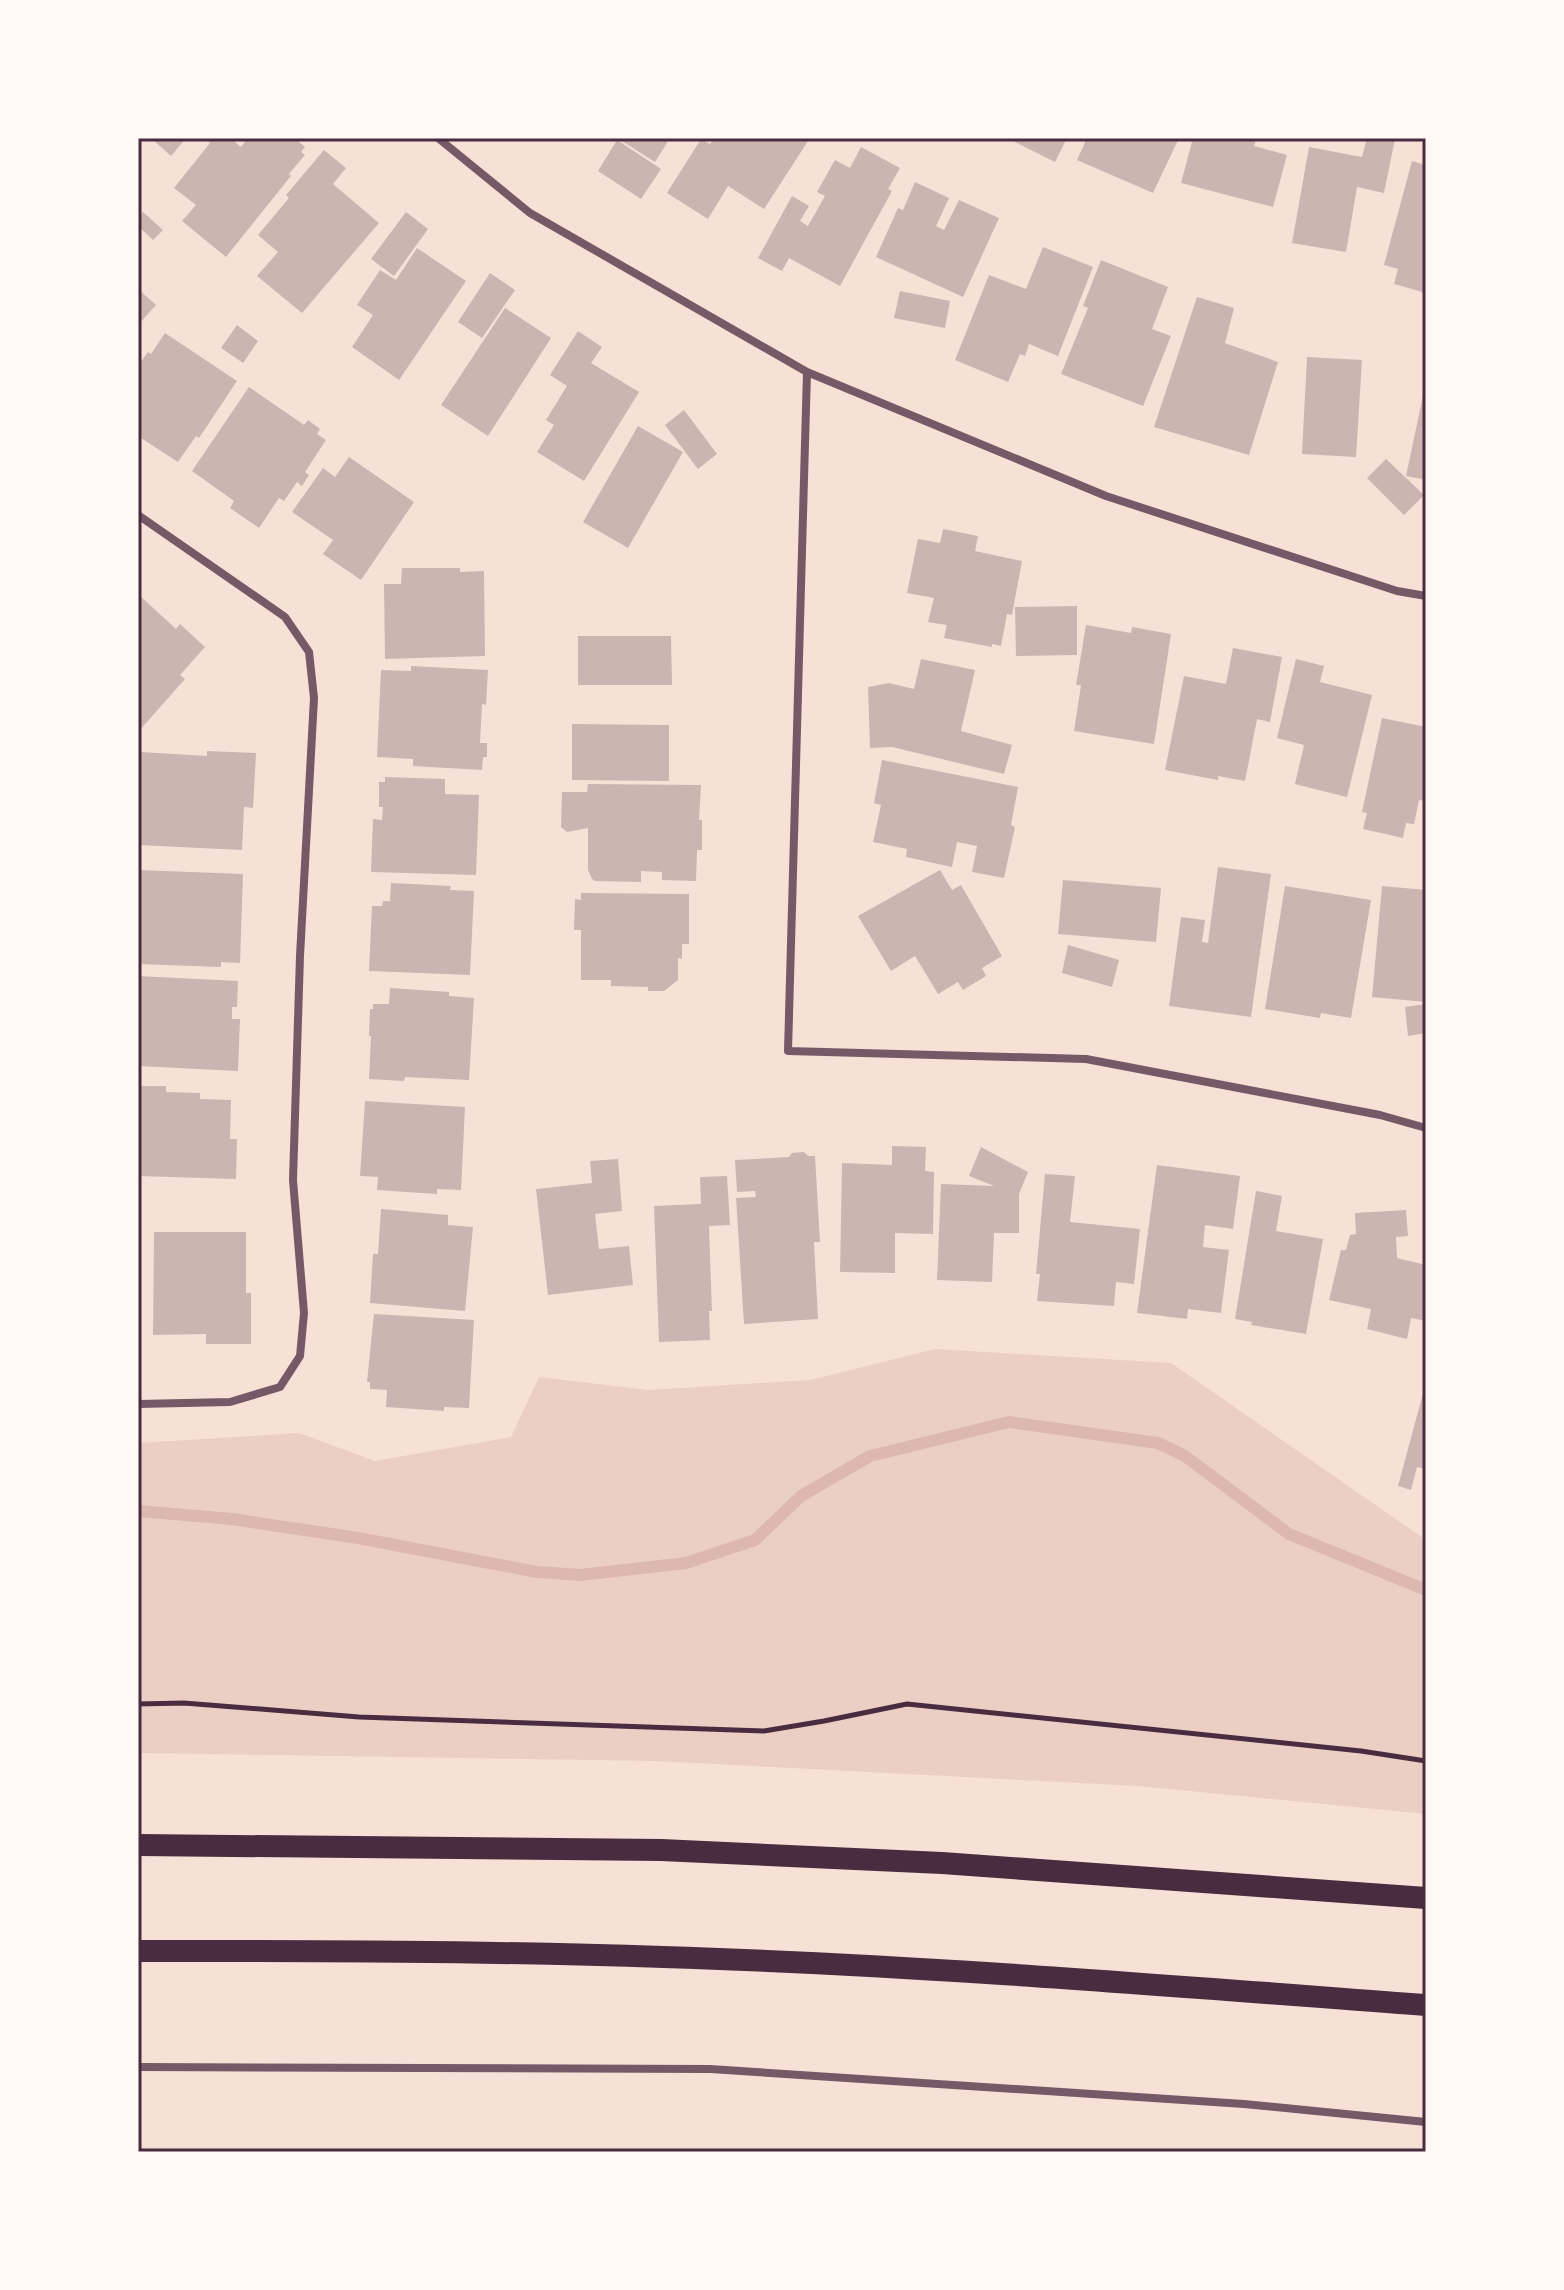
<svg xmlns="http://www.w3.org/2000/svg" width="1564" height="2290" font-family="'PT Sans Narrow',sans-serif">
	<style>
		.green { fill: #ebcfc5 }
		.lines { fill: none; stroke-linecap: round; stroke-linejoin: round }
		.stream { stroke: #dcb8b0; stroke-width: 12 }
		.building { fill: #ccb4b1 }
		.path { stroke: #4a2c40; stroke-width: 5 }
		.minor { stroke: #755966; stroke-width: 8 }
		.trunk { stroke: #4a2c40; stroke-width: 22 }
		.neatline { fill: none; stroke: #4a2c40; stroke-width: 3 }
	</style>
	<rect width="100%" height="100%" fill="#f7e1d7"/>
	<!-- green -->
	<path class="green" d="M935,1349L1171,1363L1426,1540V1814L1138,1786L656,1761L138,1753V1443L299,1433L375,1461L511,1437L539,1377L648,1390L810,1380Z"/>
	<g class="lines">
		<!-- stream -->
		<path class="stream" d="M138,1511L232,1519L358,1538L537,1572L580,1575L686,1563L755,1540L801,1496L870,1456L1009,1422L1158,1443L1185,1456L1289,1534L1426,1590"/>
	</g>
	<!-- building -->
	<path class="building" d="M151,138H186L171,156Z
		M204,138H230L241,147L248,138H294L305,147L301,152L305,155L289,174L291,176L226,257L182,221L196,205L174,188L210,143Z
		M625,138H670L655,162L622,141Z
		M714,138H810L764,209L728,186L708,219L667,193L701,139L710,144Z
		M1007,138H1067L1055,162Z
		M1087,138H1179L1153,193L1077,160Z
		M1193,138H1257L1254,146L1287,155L1273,207L1181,183Z
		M1367,138L1395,139L1384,193L1357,187L1346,252L1292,243L1309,147L1362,157Z
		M617,140L661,169L641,199L598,171Z
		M861,147L900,168L888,189L892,191L840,286L789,258L782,271L758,258L792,196L809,206L800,221L808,226L825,196L817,192L835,160L850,168Z
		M324,150L346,168L333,184L379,223L302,313L257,276L278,252L258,235L289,198L286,195Z
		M1412,161L1426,165V293L1394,284L1398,269L1384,265Z
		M915,182L949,198L936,226L944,230L959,200L999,218L963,297L876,257L898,208L903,210Z
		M143,212L163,230L153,240L138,226V218Z
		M406,212L428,229L394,276L371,259Z
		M1043,247L1093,267L1058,356L1029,344L1025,356L1020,354L1008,382L955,360L989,275L1026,289Z
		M417,248L466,281L399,380L352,347L373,315L357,305L380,270L396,280Z
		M1101,260L1168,287L1152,329L1171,336L1143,406L1061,374L1088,308L1083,306Z
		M490,273L515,290L482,338L458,322Z
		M138,289L156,305L138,325Z
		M900,291L950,301L945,328L894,318Z
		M1197,297L1234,308L1225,343L1278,362L1249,455L1154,427Z
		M505,308L551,338L488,436L441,405Z
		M237,325L258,341L243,363L221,348Z
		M578,331L602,347L591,363L639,392L584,481L537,452L554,425L546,420L567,386L550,375Z
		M165,333L237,381L199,438L196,436L178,462L138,436V366L148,352L151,354Z
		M1307,357L1362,360L1356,457L1302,454Z
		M1425,386L1426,387V480L1406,476Z
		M249,387L304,425L308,420L320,429L317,434L326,440L305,472L309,475L302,486L297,482L284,501L279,498L259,528L230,508L234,501L192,471Z
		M684,410L717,454L698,469L665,425Z
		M638,426L683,452L628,548L583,522Z
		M349,457L414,502L361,580L323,554L333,540L292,512L323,468L335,477Z
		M1386,459L1424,495L1404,515L1367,478Z
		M943,529L978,536L975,551L1022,561L1012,615L1007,614L1001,646L992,644V647L944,638L947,625L928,622L934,598L907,593L918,539L940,543Z
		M402,568H460V572L484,571L485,656L385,659L384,584H401Z
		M138,594L176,629L180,624L205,647L180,675L185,679L138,732Z
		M1077,606V655L1016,656L1015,607Z
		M1086,625L1131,633L1132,627L1171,634L1154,744L1074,731L1081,685H1076Z
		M578,636H671L672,685H578Z
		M1233,648L1282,657L1270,722L1257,719L1245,781L1218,776V780L1165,770L1184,676L1226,684Z
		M921,659L975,670L961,731L1012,745L1004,774L892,747L870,748L868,687L889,683L914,689Z
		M1296,659L1324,666L1320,682L1372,695L1347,797L1295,784L1304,745L1277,738Z
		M411,666L488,670L486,705L482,704L480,743H487V757H483L482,770L413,766V759L377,757L381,670L411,671Z
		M1382,718L1426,727V801L1419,800L1414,824L1406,823L1403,838L1363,829L1367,813L1362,812Z
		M572,724L669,725V781L572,780Z
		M207,751L256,753L253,808L244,807L242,850L138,845V782L140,783L141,752L207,756Z
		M882,760L1018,787L1011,825L1015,827L1004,878L972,872L977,846L957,842L952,867L906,857L907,849L873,842L881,805L874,803Z
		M385,777L445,779V794L479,795L476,875L371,872L373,819L382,820L383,807H379V782H385Z
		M588,784L701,785L699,820H702V850H697L696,881L662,880V872L641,871V882L595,881L592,879L588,870V828L567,832L561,827L562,792H587Z
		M1218,867L1271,874L1251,1017L1169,1006L1181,917L1205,920L1202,942L1208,943Z
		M138,870L243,874L240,963L221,962V967L138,964Z
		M940,870L952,890L961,885L1002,956L982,968L986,976L963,990L958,982L938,994L915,956L891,971L858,916Z
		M1063,880L1161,888L1156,942L1058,934Z
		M391,883L451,886L450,890L474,891L470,975L369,971L372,906H382L383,901H390Z
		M1285,886L1371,900L1351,1018L1321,1013L1320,1018L1265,1009Z
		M1382,886L1426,890V1002L1372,997Z
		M581,893L689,894V944H682V959L678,958V980L664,991H648V987L611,986V980H581V930H574L575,899L581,900Z
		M1068,945L1119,960L1112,987L1062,973Z
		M138,976L238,981L237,1007H232V1019H240L238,1071L138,1066Z
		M390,988L449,992V996L474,998L469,1080L405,1077L404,1081L369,1079L371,1036H369L370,1009H373V1004H389Z
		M1426,1004V1033L1408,1036L1405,1007Z
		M138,1086H166V1092L200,1093V1099L231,1100L230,1139H237L236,1179L138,1176Z
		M365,1101L465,1107L461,1190L437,1189V1194L377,1190L378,1177L360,1176Z
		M892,1146L926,1147L925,1171L934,1172L933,1234L895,1233V1273L840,1272L842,1163L892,1165Z
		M981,1147L1028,1172L1019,1194V1233H994L992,1282L937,1280L941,1184L994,1186L969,1176Z
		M804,1152L808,1156H815L820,1242H814L818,1319L744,1324L736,1198L756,1197L755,1191L737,1192L735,1160L789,1157L792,1153Z
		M618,1159L622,1211L595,1214L599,1249L629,1246L633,1285L548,1295L536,1189L592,1183L590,1161Z
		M1157,1165L1240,1176L1233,1229L1205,1225L1203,1247L1229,1250L1221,1313L1188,1309L1187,1319L1137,1313Z
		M1045,1174L1075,1176L1070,1222L1140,1229L1134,1284L1116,1282L1114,1306L1037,1301L1040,1274H1036Z
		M727,1176L730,1225L709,1226L712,1311H709L710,1340L659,1342L654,1206L701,1204L700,1177Z
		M1256,1191L1282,1196L1276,1231L1323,1239L1306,1334L1251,1325L1252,1322L1235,1319Z
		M381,1209L448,1215V1225L473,1227L465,1311L370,1303L373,1254H378Z
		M1406,1210L1408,1236L1396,1237L1397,1258L1426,1265V1321L1411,1318L1407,1339L1367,1329L1371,1309L1329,1300L1341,1250H1346L1350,1235L1356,1234L1355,1213Z
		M154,1232H246V1293H251V1344H206V1334L153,1335Z
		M374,1314L474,1320L469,1408L444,1407V1411L386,1407L387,1390L370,1389V1382H367Z
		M1425,1386L1426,1469L1417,1467L1411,1490L1398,1486Z"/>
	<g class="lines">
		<!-- path -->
		<path class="path" d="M138,1704L184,1703L359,1717L764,1731L824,1721L907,1704L1361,1751L1426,1761"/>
		<!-- minor -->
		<path class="minor" d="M438,138L530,213L807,372L1106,496L1397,591L1426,596
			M807,372L788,1051L1086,1059L1380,1115L1426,1128
			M138,515L285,617L309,652L314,698L300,956L293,1180L304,1313L300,1356L280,1387L230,1402L138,1404
			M138,2067L710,2069L1244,2104L1426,2122"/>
		<!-- trunk -->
		<path class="trunk" d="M138,1845L661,1850L942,1863L1426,1898
			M138,1951C313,1951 488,1951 663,1957C918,1965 1172,1986 1426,2005"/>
	</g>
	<!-- border -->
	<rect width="1564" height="2290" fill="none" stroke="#fffaf5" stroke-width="280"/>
	<rect x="140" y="140" width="1284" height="2010" class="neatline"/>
</svg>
